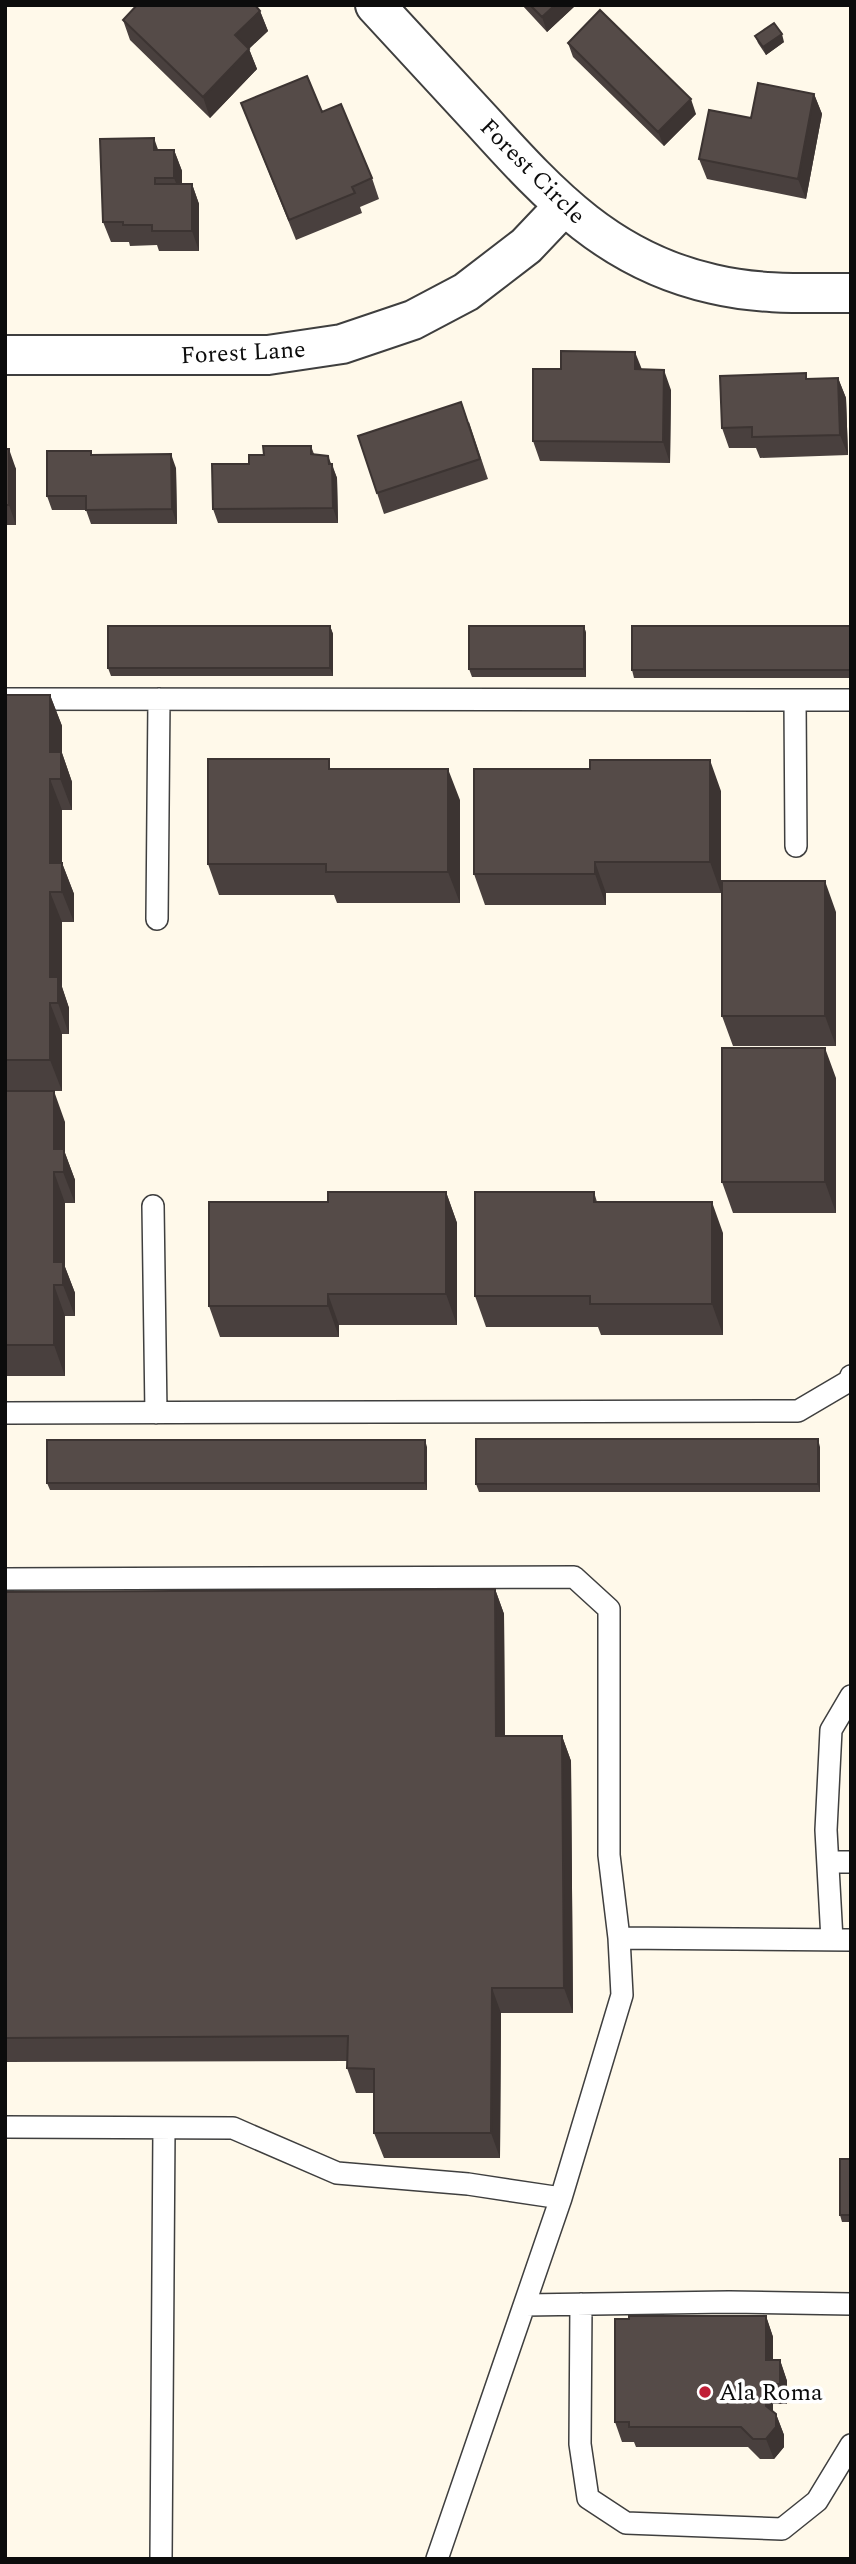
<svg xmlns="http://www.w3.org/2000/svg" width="856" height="2564" font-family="Spectral,serif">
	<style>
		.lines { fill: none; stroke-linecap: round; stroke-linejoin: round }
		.lane-casing { stroke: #3f3f3f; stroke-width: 24 }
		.street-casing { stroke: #3f3f3f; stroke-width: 42 }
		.lane { stroke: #fff; stroke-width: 21 }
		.street { stroke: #fff; stroke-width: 38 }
		.wall { fill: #49403e }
		.shaded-wall { fill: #3c3432 }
		.building { fill: #554b48; stroke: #3c3432; stroke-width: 2 }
		.poi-dot { fill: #c01f37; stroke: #fff; stroke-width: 2.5 }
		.labels { text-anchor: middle; stroke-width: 7; stroke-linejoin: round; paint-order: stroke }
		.street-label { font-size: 24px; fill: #0c0c0c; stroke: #fff }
		.poi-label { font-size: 24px; fill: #0c0c0c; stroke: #fff; text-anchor: start }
	</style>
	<rect width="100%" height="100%" fill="#fff9ea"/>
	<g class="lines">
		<!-- lane casing -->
		<g class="lane-casing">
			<path id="lane" d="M5,699L851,700
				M795,700L796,846
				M157,919L159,699
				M153,1206L156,1413
				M5,1413L798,1411L849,1381L851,1376
				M5,1579L574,1577L609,1609V1855L619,1938L622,1995L561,2198L437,2559
				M828,1862H851
				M619,1938L851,1940
				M832,1940L826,1830L831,1730L851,1696
				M5,2127L233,2128L337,2173L468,2184L561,2198
				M581,2304L580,2444L588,2498L626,2523L782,2529L817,2501L851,2445
				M525,2305L729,2302L851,2304
				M161,2559L164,2128"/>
		</g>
		<!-- street casing -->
		<g class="street-casing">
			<path id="street" d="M375,5C411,44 447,83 483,122C551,197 610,261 713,284C759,295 805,293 851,293
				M5,355H268L342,344L413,320L466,292L526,246L563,207"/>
		</g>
		<!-- lane -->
		<use href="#lane" class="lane"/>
		<!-- street -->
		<use href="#street" class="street"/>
	</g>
	<!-- wall -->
	<path class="wall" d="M522,5H576L547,32Z
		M260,11L268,31L249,49L257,69L210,118L130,40L123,20Z
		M755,36L784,42L766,55L758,43Z
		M568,43L696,114L664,146L573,57Z
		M814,94L822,114L806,199L707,179L699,159Z
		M241,103L322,112L372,178L379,199L360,207L362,213L296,240Z
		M158,150H174L182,171V184H192L199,204V251H159L157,245L130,246L129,242H111L103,222Z
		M838,378L846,398L848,455L760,458L756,448H729L722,428L808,379Z
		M671,390L670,463L540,461L533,441Z
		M469,422L488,479L384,514L377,493Z
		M311,446L314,454L332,464L337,478L338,523H218L213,509L249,464L264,455Z
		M5,449L16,469V525H5Z
		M91,451L92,455L176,468L177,524H91L86,510H52L47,496Z
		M330,626L333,634V676H111L108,668Z
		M584,626L586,633V677H472L469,669Z
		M851,626V678H634L632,670Z
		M5,695H50L62,726V753L72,782V810H62V863L74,894V922H62V987L69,1008V1034H62V1091H5Z
		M721,791V893H606V905H485L474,874Z
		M460,800V903H337L334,895H219L208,864Z
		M836,912V1046H733L722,1016Z
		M836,1078V1213H733L722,1182Z
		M5,1091L65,1122V1153L75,1180V1203H65V1267L75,1293V1316H65V1376H5Z
		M446,1192L457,1223V1325H339V1337H220L209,1306L328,1202Z
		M594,1192L597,1202L723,1233V1335H601L598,1327H486L475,1296Z
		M427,1447V1490H50L47,1483Z
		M820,1447V1492H479L476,1484Z
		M495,1589L504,1614L505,1736H562L571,1761L573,2013H501L500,2158H384L374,2133V2093H356L347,2068V2061L5,2062V1592Z
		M851,2159V2222H842L840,2215Z
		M766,2316L773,2337V2360H780L787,2381V2404H773V2412L776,2414L784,2435V2447L774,2459H760L748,2447H636L634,2442H622L615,2422Z"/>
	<!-- shaded-wall -->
	<path class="shaded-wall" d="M555,5H576L547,32L542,17Z
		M260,11L268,31L242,55L235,35Z
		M782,34L784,42L766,55L763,47Z
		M249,49L257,69L210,118L203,97Z
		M814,94L822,114L806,199L798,179Z
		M691,99L696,114L664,146L658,132Z
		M154,138L161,158L154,150Z
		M174,150L182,171V198L174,178Z
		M192,184L199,204V251L192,231Z
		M635,352L643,372L635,369Z
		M664,370L671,390L670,463L663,442Z
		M838,378L846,398L848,455L840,435Z
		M9,449L16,469V525L9,505Z
		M171,454L176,468L177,524L172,509Z
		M328,456L337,478L338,523L333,508Z
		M330,626L333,634V676L330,668Z
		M584,626L586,633V677L584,669Z
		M50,695L62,726V753L72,782V810L50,752Z
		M710,760L721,791V893L710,862Z
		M448,769L460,800V903L448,872Z
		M50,779L62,810V894L50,863Z
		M595,862L606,893V905L595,874Z
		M62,863L74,894V922L62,892Z
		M825,881L836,912V1046L825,1016Z
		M50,892L62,922V987L69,1008V1034L58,1003L50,977Z
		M50,1003L62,1034V1091L50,1060Z
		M825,1048L836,1078V1213L825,1182Z
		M54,1091L65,1122V1153L75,1180V1203L54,1149Z
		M54,1172L65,1203V1267L75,1293V1316L54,1262Z
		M446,1192L457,1223V1325L446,1294Z
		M712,1202L723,1233V1335L712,1304Z
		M54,1285L65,1316V1376L54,1345Z
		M328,1294L339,1325V1337L328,1306Z
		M818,1439L820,1447V1492L818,1484Z
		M425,1440L427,1447V1490L425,1483Z
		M495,1589L504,1614L505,1761L496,1736Z
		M562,1736L571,1761L573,2013L564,1988Z
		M492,1988L501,2013L500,2158L491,2133Z
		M766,2316L773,2337V2381L766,2360Z
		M780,2360L787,2381V2404L780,2384Z
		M766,2384L773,2404V2426L766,2406Z
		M776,2414L784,2435V2447L774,2459L766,2439Z"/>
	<!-- building -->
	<path class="building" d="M137,5H255L260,11L235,35L249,49L203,97L123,20Z
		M530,5H555L542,17Z
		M600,10L691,99L658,132L568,43Z
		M774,23L782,34L763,47L755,36Z
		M307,76L322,112L341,104L372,178L352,187L355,193L289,220L241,103Z
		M758,83L814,94L798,179L699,159L709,110L751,118Z
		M154,138V150H174V178H155V184H192V231H152V225H123V222H103L100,139Z
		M561,351L635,352V369L664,370L663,442L533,441V369H561Z
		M806,373V379L838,378L840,435L752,437V427L722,428L720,376Z
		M461,402L480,459L377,493L358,436Z
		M263,446H311V454L328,456L329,464H332L333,508L213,509L212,464H249V455H264Z
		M5,449H9V505H5Z
		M47,451H91V455L171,454L172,509L86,510V496H47Z
		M108,626H330V668H108Z
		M469,626H584V669H469Z
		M632,626H851V670H632Z
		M5,695H50V752H61V779H50V863H62V892H50V977H58V1003H50V1060H5Z
		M208,759H329V769H448V872H326V864H208Z
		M590,760H710V862H595V874H474V769H590Z
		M722,881H825V1016H722Z
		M722,1048H825V1182H722Z
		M5,1091H54V1149H64V1172H54V1262H63V1285H54V1345H5Z
		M328,1192H446V1294H328V1306H209V1202H328Z
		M475,1192H594V1202H712V1304H590V1296H475Z
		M476,1439H818V1484H476Z
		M47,1440H425V1483H47Z
		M495,1589L496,1736H562L564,1988H492L491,2133H374V2069L347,2068L348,2036L5,2038V1592Z
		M840,2159H851V2215H840Z
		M629,2316H766V2360H780V2384H766V2406L776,2414V2427L766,2439H753L741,2427H629V2422H615V2319H629Z"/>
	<!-- markers -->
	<circle class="poi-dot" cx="705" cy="2392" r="7"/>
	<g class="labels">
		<!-- street labels -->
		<g class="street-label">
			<text transform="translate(533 171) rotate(45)" y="8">Forest Circle</text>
			<text transform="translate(243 352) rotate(-3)" y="8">Forest Lane</text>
		</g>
		<!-- poi labels -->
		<g class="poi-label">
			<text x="719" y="2400">Ala Roma</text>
		</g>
	</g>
	<!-- border -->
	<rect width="856" height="2564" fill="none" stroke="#0c0c0c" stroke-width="14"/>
</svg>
